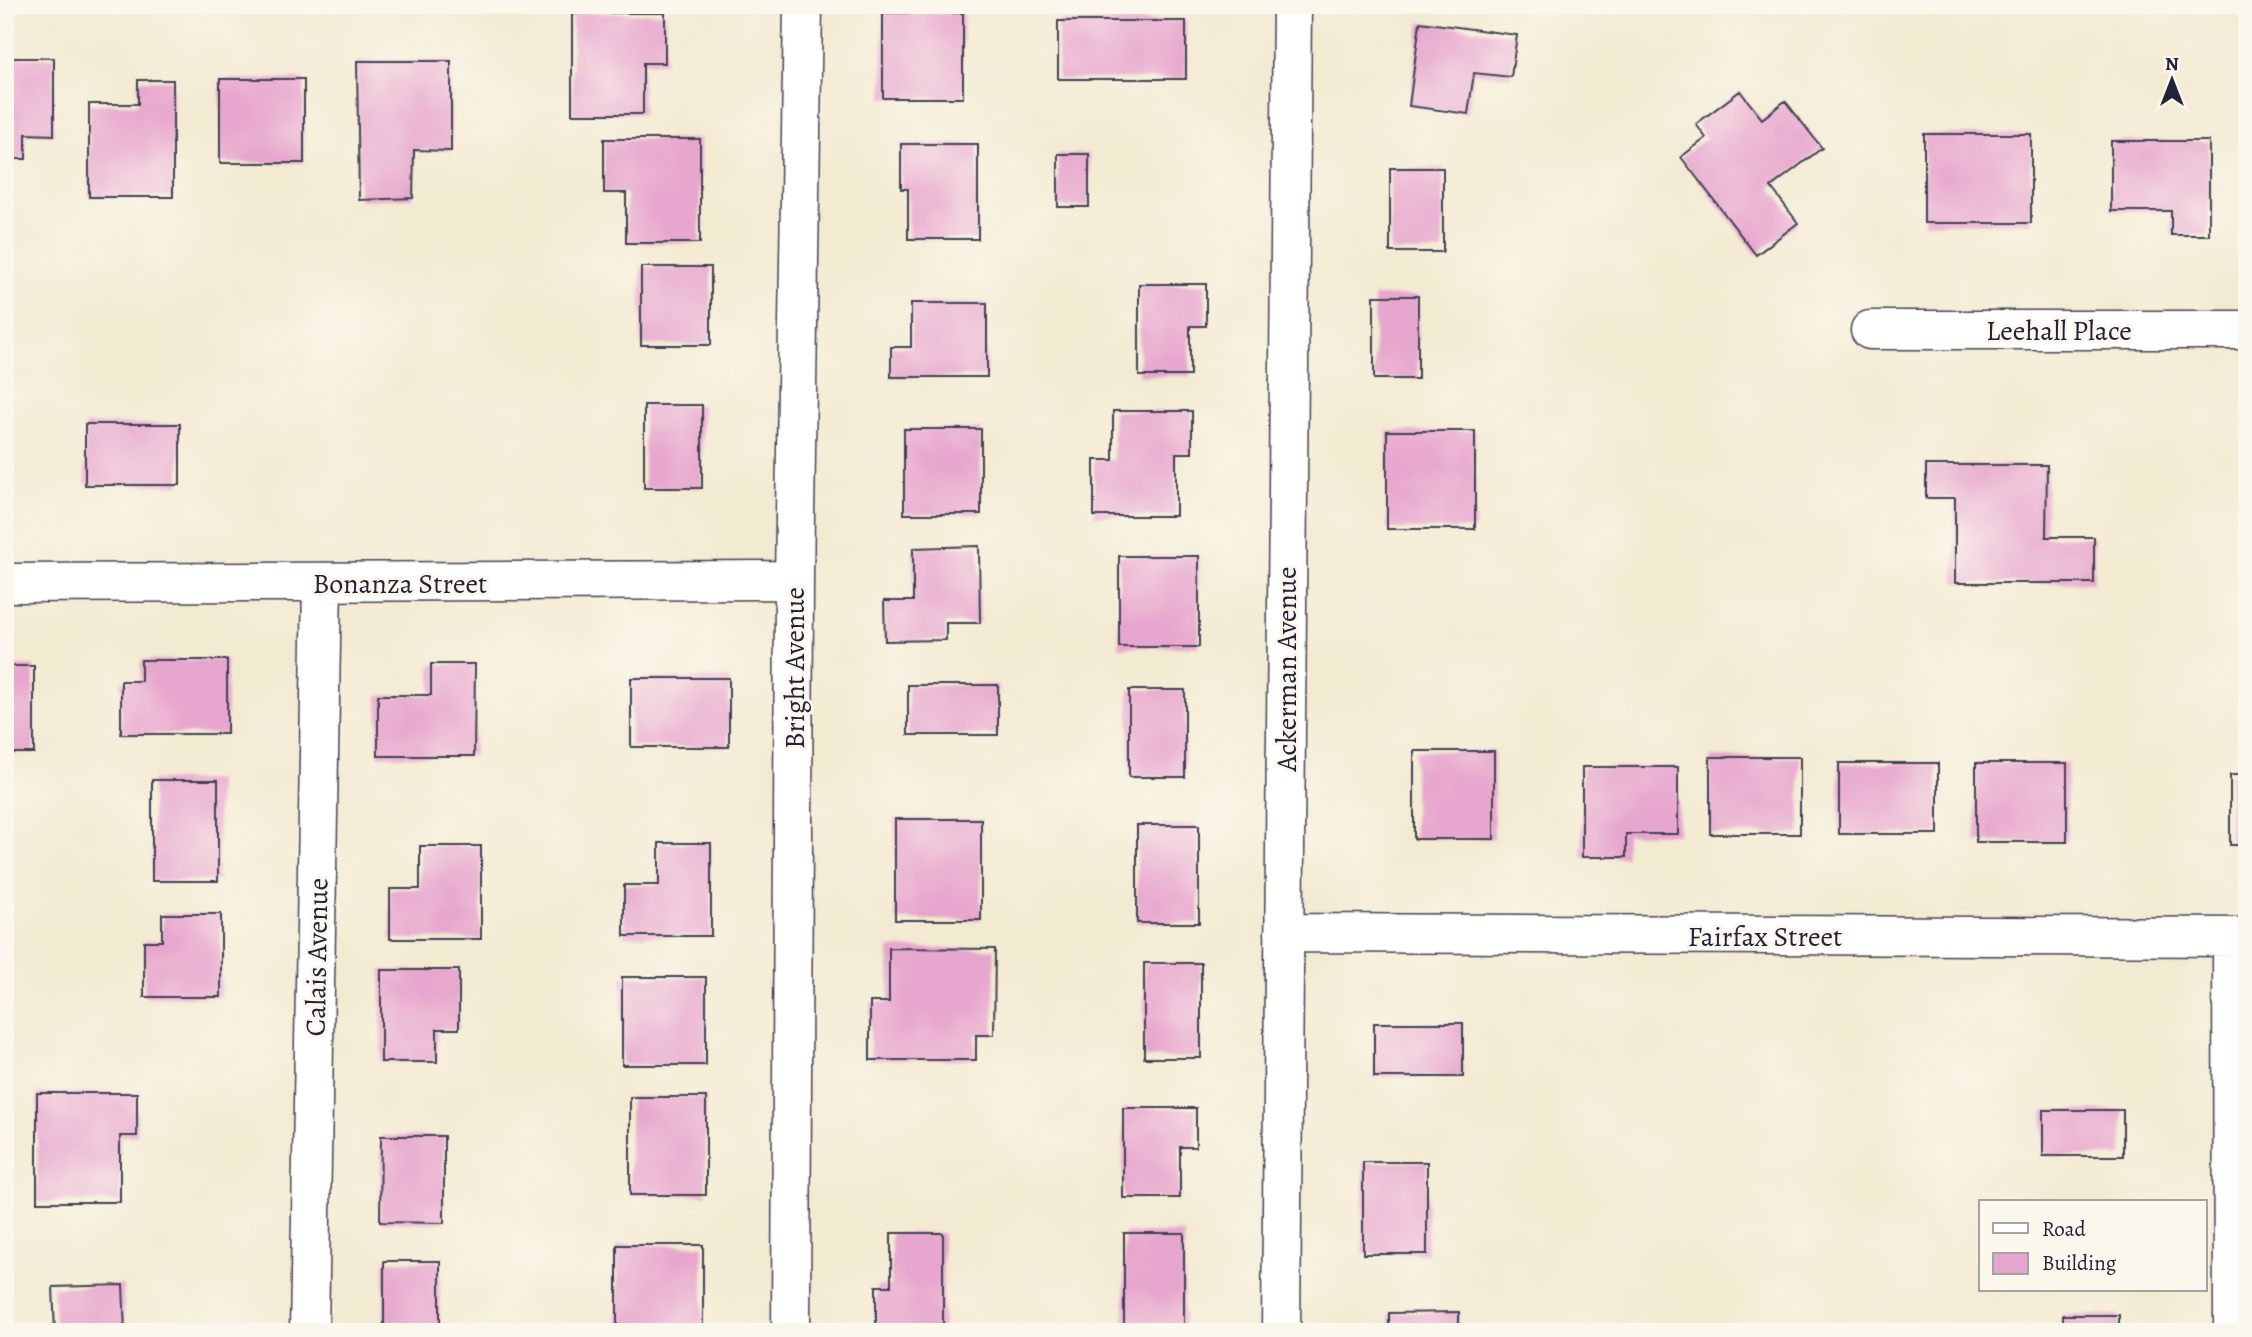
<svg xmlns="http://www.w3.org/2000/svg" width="2252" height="1337" font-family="Alegreya,serif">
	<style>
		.building { fill: #e7a6cd }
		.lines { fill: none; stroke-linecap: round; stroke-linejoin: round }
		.minor-casing { stroke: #414052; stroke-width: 41 }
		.minor { stroke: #fff; stroke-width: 38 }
		.labels { text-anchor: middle; stroke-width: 6; stroke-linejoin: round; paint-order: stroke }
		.street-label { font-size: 28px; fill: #22223b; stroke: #fbf7ec }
	</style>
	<rect width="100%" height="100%" fill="#fbf7ec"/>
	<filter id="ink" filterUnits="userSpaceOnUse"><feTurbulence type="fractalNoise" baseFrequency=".0143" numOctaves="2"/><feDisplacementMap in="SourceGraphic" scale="14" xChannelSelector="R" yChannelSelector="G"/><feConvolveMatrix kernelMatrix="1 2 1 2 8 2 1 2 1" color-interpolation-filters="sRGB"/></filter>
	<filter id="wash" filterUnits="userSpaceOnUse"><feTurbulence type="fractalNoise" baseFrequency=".00686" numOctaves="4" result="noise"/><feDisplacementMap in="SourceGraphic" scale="28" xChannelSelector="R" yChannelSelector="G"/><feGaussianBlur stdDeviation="1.57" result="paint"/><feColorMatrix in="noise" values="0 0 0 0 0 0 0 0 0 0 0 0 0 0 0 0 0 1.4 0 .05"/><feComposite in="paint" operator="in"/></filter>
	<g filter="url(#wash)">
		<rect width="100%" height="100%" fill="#f3ead2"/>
		<g id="blocks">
			<!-- building -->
			<path class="building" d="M572,13H665V63H643V114H572Z
				M883,13H963V98H883Z
				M1058,21H1186V79H1058Z
				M1420,22L1517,35L1511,77L1474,73L1468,114L1409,106Z
				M5,58H54V135L26,134V159H5Z
				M357,61H451V151L414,150L413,198L359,200Z
				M220,79H304V163H220Z
				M138,80H173V197H89V104H138Z
				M1740,91L1762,119L1785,101L1822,148L1771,187L1798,223L1756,255L1681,157L1706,138L1696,124Z
				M1924,134H2031V223H1924Z
				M604,139H700V243H626V193H604Z
				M2111,141H2209V235H2171V211H2111Z
				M901,144H978V239H908V189H901Z
				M1058,154H1089V207H1058Z
				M1390,168H1443V252H1390Z
				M641,267H711V345H641Z
				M1139,284H1206V326H1190V376H1139Z
				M1374,296H1418V379H1374Z
				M911,303H987V377H891V347H911Z
				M644,405H702V488H644Z
				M1113,411H1192V453H1176V516H1094V460H1113Z
				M85,424H180V485H85Z
				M904,429H981V514H904Z
				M1387,431H1475V529H1387Z
				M1926,465H2047L2046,537H2094V583H1955V498H1926Z
				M979,546L980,623H946V640L885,641L884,601H913V548Z
				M1119,556H1199V647H1119Z
				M141,660H227V734H121V681H141Z
				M431,664H475L474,756H378V695H431Z
				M5,666H34V753H5Z
				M631,678H729V747H631Z
				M908,685H998V735H908Z
				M1129,690H1185V777H1129Z
				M1414,751H1494V839H1414Z
				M1710,757H1800V834H1710Z
				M1839,763H1938V834H1839Z
				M1976,763H2067V842H1976Z
				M1582,767H1678V834H1626V857H1582Z
				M2230,775H2247V845H2230Z
				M152,780H218V881H152Z
				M895,819H981V920H895Z
				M1137,825H1199V923H1137Z
				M659,843H711V936H624V885H659Z
				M420,846H481V939H390V889H420Z
				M162,914H221V997H144V941H162Z
				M889,948L995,949L994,1035H976V1060H870V1002H889Z
				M1144,963H1201V1058H1144Z
				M381,970H459V1029H437V1062H381Z
				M622,977H706V1065H622Z
				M1374,1023H1463V1077H1374Z
				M37,1093H137V1136H120V1202H37Z
				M630,1097H706V1195H630Z
				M1123,1108H1196V1147H1180V1198H1123Z
				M2043,1110H2123V1156H2043Z
				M381,1136H444V1223L380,1222Z
				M1363,1162H1427V1254H1363Z
				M891,1233H943V1331H876V1286H891Z
				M1124,1233H1184V1332H1124Z
				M617,1245H703V1332H617Z
				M384,1261H440V1332H384Z
				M123,1285L125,1332H55L53,1287Z
				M1459,1312V1332H1389V1313Z
				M2063,1315H2119V1332H2063Z"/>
		</g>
	</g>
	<g filter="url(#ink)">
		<use href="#blocks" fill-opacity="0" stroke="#414052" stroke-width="2"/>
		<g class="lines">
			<!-- minor casing -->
			<g class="minor-casing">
				<path id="minor" d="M1870,330H2247
					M5,583L794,580
					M1284,933L2247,937
					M2232,938L2233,1332
					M309,1332L322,583
					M791,1332L794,580L803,5
					M1281,1332L1292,5"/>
			</g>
			<!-- minor -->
			<use href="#minor" class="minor"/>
		</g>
	</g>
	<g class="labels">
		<!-- street labels -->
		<g class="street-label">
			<text x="2059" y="340">Leehall Place</text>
			<text x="400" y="593">Bonanza Street</text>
			<text transform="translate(794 668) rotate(-90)" y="10">Bright Avenue</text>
			<text transform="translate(1286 669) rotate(-90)" y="10">Ackerman Avenue</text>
			<text x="1765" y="946">Fairfax Street</text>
			<text transform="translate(316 957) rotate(-89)" y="10">Calais Avenue</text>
		</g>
	</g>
	<!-- margin -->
	<rect width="2252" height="1337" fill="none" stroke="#fbf7ec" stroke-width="28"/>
	<!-- legend -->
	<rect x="1979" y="1200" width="228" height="91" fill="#fbf7ec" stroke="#a4a2a5" stroke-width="2"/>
	<rect x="1993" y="1223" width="35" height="10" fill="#ffffff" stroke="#a4a2a5" stroke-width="2"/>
	<text x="2042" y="1236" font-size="21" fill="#22223b">Road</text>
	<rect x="1993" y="1253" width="35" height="21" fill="#e7a6cd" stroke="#a4a2a5" stroke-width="2"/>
	<text x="2042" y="1270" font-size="21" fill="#22223b">Building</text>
	<!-- north arrow -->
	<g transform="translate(2172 80)" stroke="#fbf7ec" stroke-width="5" paint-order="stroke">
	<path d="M0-5L12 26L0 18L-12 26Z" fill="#22223b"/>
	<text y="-10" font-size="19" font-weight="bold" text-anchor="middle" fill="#22223b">N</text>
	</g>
</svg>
